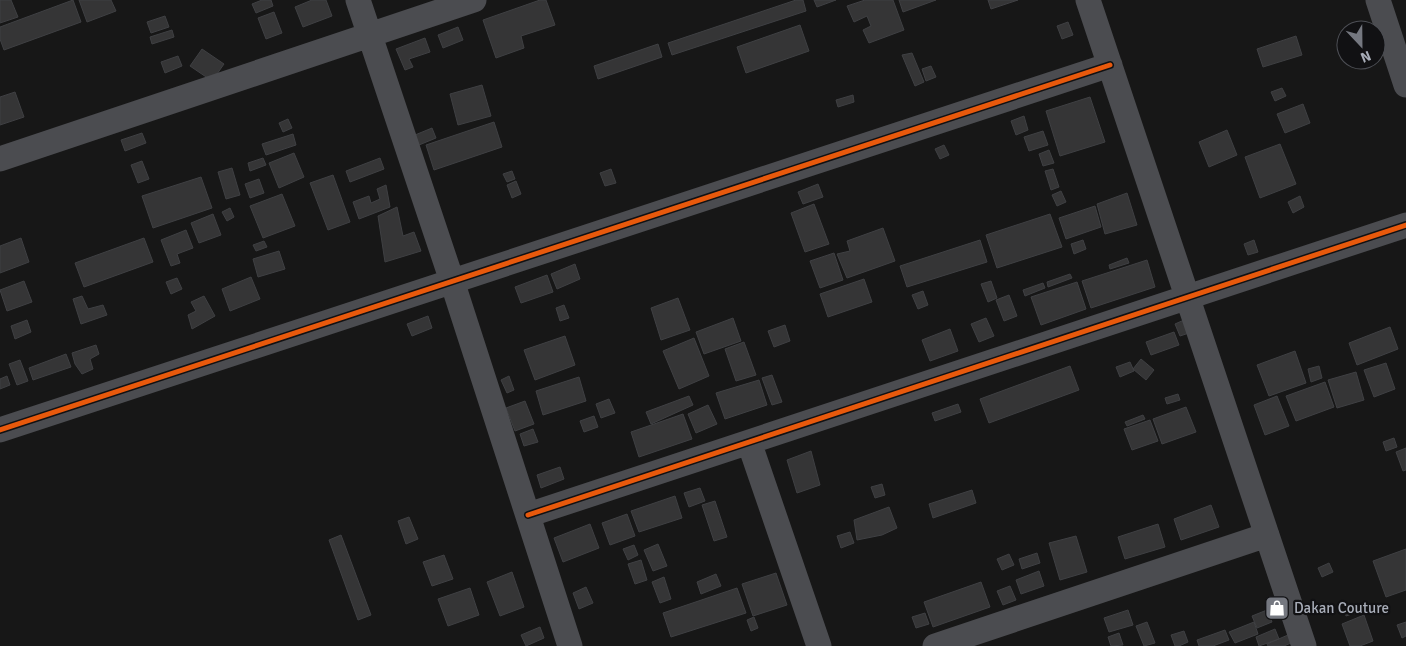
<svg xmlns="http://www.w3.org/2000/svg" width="1406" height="646" font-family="Signika,sans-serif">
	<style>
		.building { fill: #353536; stroke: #3f4043 }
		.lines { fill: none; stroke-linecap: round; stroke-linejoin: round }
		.minor { stroke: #4b4c50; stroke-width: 25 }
		.cycleway-casing { stroke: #111113; stroke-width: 8 }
		.cycleway { stroke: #e8590c; stroke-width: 5 }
		.labels { text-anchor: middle; stroke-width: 4.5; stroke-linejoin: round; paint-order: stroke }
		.poi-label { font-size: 15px; fill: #a8adb8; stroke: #111113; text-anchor: start }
	</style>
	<rect width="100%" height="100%" fill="#171717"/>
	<!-- building -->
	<path class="building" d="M0,0H11L18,17L0,23Z
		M73,0L81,22L4,50L0,39V27Z
		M79,0H111L116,11L87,22Z
		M262,0H271L273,6L256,13L252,4Z
		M312,0H326L332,16L303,27L295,7Z
		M540,0H546L555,25L521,36L524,48L496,58L483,20Z
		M796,0H803L806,11L672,55L668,43Z
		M814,0H836L817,7Z
		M865,0H893L904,30L869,43L863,30L871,26L867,16L854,22L847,6Z
		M899,0H936L903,12Z
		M988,0H1018L991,9Z
		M274,12L282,33L266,39L258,18Z
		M165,16L169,27L151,33L147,22Z
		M1068,22L1073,35L1062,39L1057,26Z
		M800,25L809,51L746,73L737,47Z
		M458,27L463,40L443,48L438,35Z
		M172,30L174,37L152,44L150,37Z
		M1296,36L1302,55L1263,67L1257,49Z
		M425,38L430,52L409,59L413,67L405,70L396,49Z
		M658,44L662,57L598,79L594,66Z
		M202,49L224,64L212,81L190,66Z
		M912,53L924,82L915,86L902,55Z
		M178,56L182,66L165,73L161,62Z
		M931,66L936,77L926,81L922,69Z
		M482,85L491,116L458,125L450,94Z
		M1282,88L1286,96L1275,101L1271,92Z
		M15,92L24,117L0,125V97Z
		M853,95L854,102L838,107L836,100Z
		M1090,97L1105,142L1060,156L1046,111Z
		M1303,104L1310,123L1285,133L1277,114Z
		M1024,116L1028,130L1016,135L1011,121Z
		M288,119L292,128L283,132L279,123Z
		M494,122L502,147L434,170L426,145Z
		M432,128L436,138L419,145L415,135Z
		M1227,130L1237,155L1209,167L1199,142Z
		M1043,131L1048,145L1029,151L1024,137Z
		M142,133L146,143L125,151L121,140Z
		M293,134L296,145L266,155L262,144Z
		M1280,144L1296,184L1260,198L1245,157Z
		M944,145L949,155L940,159L935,149Z
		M1049,150L1054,163L1043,166L1039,154Z
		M294,153L304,177L279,188L269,163Z
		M263,158L266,165L250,171L248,163Z
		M380,158L384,169L350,182L346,171Z
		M142,161L149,179L138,183L131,165Z
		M232,168L240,195L226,199L218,172Z
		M611,169L616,183L605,186L600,173Z
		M1053,169L1059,187L1051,190L1045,171Z
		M512,171L515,179L507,182L503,174Z
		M333,175L350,222L328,230L310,183Z
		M201,177L212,208L153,228L142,196Z
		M259,179L264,193L250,198L245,184Z
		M516,181L521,194L512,198L507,185Z
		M818,184L823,197L803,204L798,192Z
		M386,185L390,207L359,219L353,202L369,196L371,203L380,199L377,189Z
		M1061,191L1066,202L1057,206L1052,195Z
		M1127,193L1137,225L1105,234L1097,204Z
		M282,194L295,226L263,238L250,206Z
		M1300,196L1304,207L1293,213L1288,202Z
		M814,204L829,244L805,252L791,213Z
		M1095,206L1101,227L1066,239L1059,218Z
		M397,207L403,236L414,232L421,251L385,262L378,216Z
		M230,208L234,217L227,221L222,212Z
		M213,214L221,235L199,243L191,223Z
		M1050,214L1062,247L997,268L986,235Z
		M883,228L895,261L847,278L837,254L850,251L847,241Z
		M186,230L193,248L177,254L180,263L171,266L161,240Z
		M21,238L29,262L0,273V246Z
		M144,238L153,262L84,287L75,263Z
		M980,240L987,262L907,287L900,266Z
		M1083,240L1086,249L1074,254L1071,244Z
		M1254,240L1258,252L1248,255L1244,244Z
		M264,241L267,247L256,251L253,245Z
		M279,251L285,269L258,277L253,259Z
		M834,253L843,280L820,288L810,261Z
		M1127,258L1129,263L1110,269L1109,265Z
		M1147,260L1155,287L1091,308L1082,281Z
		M575,264L580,279L557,289L551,274Z
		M1070,274L1072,278L1048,287L1047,282Z
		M547,275L553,292L521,303L515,287Z
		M251,277L260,299L230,311L222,289Z
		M177,278L182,289L171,294L166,282Z
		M864,279L872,302L828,317L820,294Z
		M24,281L32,302L7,311L0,290Z
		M991,281L997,298L988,302L981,284Z
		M1077,282L1086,309L1041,325L1031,297Z
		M1043,283L1045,288L1025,296L1023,290Z
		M923,291L928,305L918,309L912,295Z
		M1009,295L1017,316L1004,321L996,300Z
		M82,296L88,309L103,305L107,315L81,324L73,299Z
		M204,296L215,316L192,329L188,315L196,311L191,302Z
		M678,298L690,330L661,340L651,308Z
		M564,305L569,318L560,321L556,308Z
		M428,316L432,328L412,336L407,324Z
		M733,318L741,341L704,354L696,332Z
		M986,318L994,336L979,342L971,324Z
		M27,320L31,332L15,339L11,326Z
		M1184,320L1189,333L1180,336L1175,324Z
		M785,325L790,341L774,347L768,331Z
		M1390,327L1398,349L1357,365L1349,343Z
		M950,329L958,351L930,361L922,340Z
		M1174,332L1179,345L1151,355L1146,342Z
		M565,336L575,365L535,380L524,350Z
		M694,338L709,376L679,389L663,351Z
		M744,342L756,375L736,381L725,349Z
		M96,345L99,354L90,359L93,369L82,374L75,364L72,353Z
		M1295,351L1306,383L1269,396L1257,365Z
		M66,354L71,367L33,380L29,368Z
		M1141,359L1154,370L1146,380L1133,369Z
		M20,360L28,381L17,385L9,364Z
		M1130,362L1134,371L1120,377L1116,367Z
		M1386,363L1395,389L1374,397L1364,370Z
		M1070,366L1079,390L989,423L980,399Z
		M1319,366L1322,378L1311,382L1308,369Z
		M1356,372L1364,400L1337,408L1328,380Z
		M772,375L782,402L772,405L762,378Z
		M7,376L10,385L0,389V379Z
		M509,376L514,390L507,393L501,380Z
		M579,377L586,401L543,415L536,391Z
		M759,380L767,405L725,419L716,393Z
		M1325,382L1334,407L1296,421L1286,396Z
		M1178,394L1180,400L1167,404L1165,398Z
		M689,396L693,405L651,424L646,412Z
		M1277,396L1289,426L1265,435L1254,405Z
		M609,399L615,413L601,418L596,404Z
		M525,401L534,424L515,431L506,408Z
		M958,404L961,412L935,421L932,413Z
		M708,405L717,424L696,433L688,414Z
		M1186,407L1196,432L1162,444L1153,419Z
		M683,414L692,439L639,457L631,432Z
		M1143,415L1145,419L1127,426L1125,422Z
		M594,416L598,427L584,432L580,421Z
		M1150,420L1158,441L1132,450L1124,429Z
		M533,429L538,442L524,446L520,434Z
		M1394,438L1397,447L1386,451L1383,442Z
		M1406,448V470L1403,471L1396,452Z
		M811,451L820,485L797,493L787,460Z
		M560,467L564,479L541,488L537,475Z
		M882,484L885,495L875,498L871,487Z
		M700,488L705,501L689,507L684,493Z
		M972,490L976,503L933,518L929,504Z
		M675,496L682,518L639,532L631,511Z
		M715,501L727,537L714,541L702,505Z
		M1211,505L1219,527L1181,540L1174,519Z
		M889,507L897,528L882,535L857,540L854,520Z
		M627,514L635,536L610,545L602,523Z
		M409,517L418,539L406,544L398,521Z
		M590,524L599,548L563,562L554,538Z
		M1158,524L1165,547L1125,559L1118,537Z
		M850,532L854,543L841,548L837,536Z
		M341,535L371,615L358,620L329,540Z
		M1076,536L1087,572L1060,580L1049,543Z
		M658,544L667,566L653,571L644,550Z
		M634,545L638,555L628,560L623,549Z
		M1406,549V590L1386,597L1373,561Z
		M1037,553L1040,563L1022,569L1019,559Z
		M1009,554L1014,565L1002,570L997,559Z
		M444,555L453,579L432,586L423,562Z
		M641,560L647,580L635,584L628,564Z
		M1329,563L1333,572L1322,577L1318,568Z
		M1039,571L1044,586L1021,594L1016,580Z
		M512,572L524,607L500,616L487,582Z
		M776,573L787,605L753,616L742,584Z
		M716,574L721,586L701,594L697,582Z
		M664,577L671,599L660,603L652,582Z
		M981,582L990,607L933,627L924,602Z
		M1010,586L1016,600L1003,605L997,591Z
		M586,587L593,603L579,609L573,593Z
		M470,588L479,615L448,626L438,599Z
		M737,588L746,613L671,637L663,613Z
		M1355,605L1358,612L1346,616L1344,609Z
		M1128,610L1133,625L1109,632L1104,618Z
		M1267,610L1272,622L1257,628L1252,616Z
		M925,613L929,624L916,628L912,617Z
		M1364,615L1373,641L1360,646H1350L1342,624Z
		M754,617L758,628L751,631L747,620Z
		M1147,622L1155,643L1144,646L1136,626Z
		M1254,622L1258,634L1235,643L1229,632Z
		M1406,622V636L1402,638L1397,625Z
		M540,627L544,638L526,646L521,635Z
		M1275,629L1279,639L1259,646L1256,637Z
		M1225,630L1229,640L1213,646H1199L1197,640Z
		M1184,631L1188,642L1179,646H1175L1171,635Z
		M1119,633L1123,645L1111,646L1108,637Z
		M1288,635L1291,643L1284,646H1268L1267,644Z"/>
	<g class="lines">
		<!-- minor -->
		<path class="minor" d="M358,0L452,281L570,646
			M1088,0L1304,646
			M1378,0L1406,85
			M0,159L474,0
			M0,430L1110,65
			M749,442L819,646
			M528,515L1406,225
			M935,646L1267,535"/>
		<!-- cycleway casing -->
		<g class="cycleway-casing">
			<path id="cycleway" d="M0,430L1110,65
				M528,515L1406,225"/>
		</g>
		<!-- cycleway -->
		<use href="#cycleway" class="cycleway"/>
	</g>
	<!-- icons -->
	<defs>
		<g id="shop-square" transform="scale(1.25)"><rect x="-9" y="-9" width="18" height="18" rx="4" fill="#757880" stroke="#111113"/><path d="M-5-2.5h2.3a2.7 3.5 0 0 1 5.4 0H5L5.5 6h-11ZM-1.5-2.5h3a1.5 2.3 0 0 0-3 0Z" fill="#fff"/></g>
	</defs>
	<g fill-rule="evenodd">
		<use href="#shop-square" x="1277" y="608"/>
	</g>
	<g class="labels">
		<!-- poi labels -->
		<g class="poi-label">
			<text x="1294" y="613">Dakan Couture</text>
		</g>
	</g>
	<!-- north arrow -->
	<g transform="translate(1361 45) rotate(158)"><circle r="24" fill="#111113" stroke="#4d4f55"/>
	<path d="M0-4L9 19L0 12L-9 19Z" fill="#757880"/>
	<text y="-8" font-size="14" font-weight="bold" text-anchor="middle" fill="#a8adb8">N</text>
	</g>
</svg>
